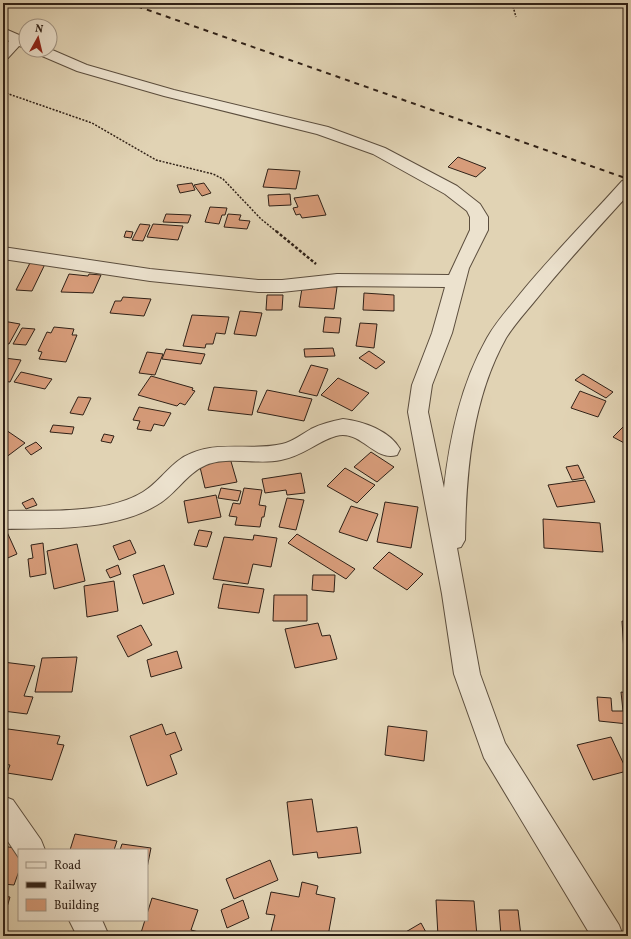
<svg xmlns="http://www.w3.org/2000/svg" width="631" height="939" font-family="Vollkorn,serif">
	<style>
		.building { fill: #d79c7a; stroke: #302117 }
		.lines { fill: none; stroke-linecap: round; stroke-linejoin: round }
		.minor-casing { stroke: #5c4e3e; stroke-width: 2 }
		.path-far1 { stroke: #302117; stroke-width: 1.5; stroke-dasharray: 2 1.5; stroke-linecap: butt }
		.path { stroke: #302117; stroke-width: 2.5; stroke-dasharray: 3 2; stroke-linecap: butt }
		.minor { fill: #ece2ce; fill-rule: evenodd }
		.rail { stroke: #302117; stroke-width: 2; stroke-dasharray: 5 5; stroke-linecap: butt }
	</style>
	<rect width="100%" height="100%" fill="#e1d3b4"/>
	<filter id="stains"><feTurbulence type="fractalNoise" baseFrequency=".005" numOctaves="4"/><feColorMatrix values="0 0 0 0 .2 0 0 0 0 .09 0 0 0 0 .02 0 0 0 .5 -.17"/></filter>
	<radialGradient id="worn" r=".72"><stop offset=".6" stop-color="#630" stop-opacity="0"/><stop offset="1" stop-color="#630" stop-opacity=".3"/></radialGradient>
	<!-- building -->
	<path class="building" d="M458,157L486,168L476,177L448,167Z
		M268,169L300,171L296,189L263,187Z
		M192,183L195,190L180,193L177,185Z
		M204,183L211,193L202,196L194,185Z
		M290,194L291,205L269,206L268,195Z
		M318,195L326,215L302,218L300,214L296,215L293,208L298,207L294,198Z
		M210,207L227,208L225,215H222L219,224L205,222Z
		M166,214L191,215L188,223L163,222Z
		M228,214L241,215L239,220L250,221L247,229L224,227Z
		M140,224L150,225L143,241L132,240Z
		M153,224L183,226L178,240L147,237Z
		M126,231L133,232L131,238L124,237Z
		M31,261L46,262L32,291L16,290Z
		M69,274L88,276L89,274L101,275L93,293L61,292Z
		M313,286L337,287L334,309L299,307L302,288L312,289Z
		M364,293L394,295V311L363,310Z
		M267,295H283L282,310H266Z
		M123,297L151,299L144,316L110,313L115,301H121Z
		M240,311L262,313L256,336L234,334Z
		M192,315L229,317L225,334L216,333L213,344H206L205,348L183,346Z
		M325,317L341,318L339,333L323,332Z
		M3,321L20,324L9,344L3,343Z
		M360,323L377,324L374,348L356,346Z
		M54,327L74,329L72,335H77L66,362L39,359L42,352L38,351L47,332L51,333Z
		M22,328L35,329L26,345L13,344Z
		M333,348L335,356L305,357L304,349Z
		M166,349L205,354L201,364L162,359Z
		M369,351L385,362L376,369L359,358Z
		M147,352L163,354L155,375L139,373Z
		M4,358L21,360L10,382L3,381Z
		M311,365L328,369L317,396L299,392Z
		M21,372L52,379L45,389L14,382Z
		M583,374L613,392L606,398L575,380Z
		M151,376L193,388L192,390L195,391L185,405L180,403L177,406L138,395Z
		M338,378L369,393L352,411L321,395Z
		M214,387L257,391L252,415L208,410Z
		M267,390L312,399L304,421L257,412Z
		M580,391L606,401L598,417L571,408Z
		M78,397L91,398L83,415L70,413Z
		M139,407L171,413L164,426L154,424L151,431L137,429L140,421L133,420Z
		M628,422V445L613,437Z
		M53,425L74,427L72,434L50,432Z
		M3,428L25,443L5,458L3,457Z
		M104,434L114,436L111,443L101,441Z
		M36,442L42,448L31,455L25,448Z
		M371,452L394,467L377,482L354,467Z
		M230,458L237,482L205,488L199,463Z
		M578,465L584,478L572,480L566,467Z
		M345,468L375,485L357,503L327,486Z
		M301,473L305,493L287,495L286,490L265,493L262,479Z
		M585,480L595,502L557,507L548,485Z
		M221,488L241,491L238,501L218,498Z
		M244,488L262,490L259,505L266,506L264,517H262L260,527L235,525L237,517L229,516L233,503L240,504Z
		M216,495L221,517L188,523L184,501Z
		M33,498L37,505L26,509L22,503Z
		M287,498L304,500L296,530L279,527Z
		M385,502L418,507L411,548L377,542Z
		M351,506L378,514L367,541L339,532Z
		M543,519L600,523L603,552L544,548Z
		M199,530L212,532L207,547L194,545Z
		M7,532L17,554L3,560V534Z
		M297,534L355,569L346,579L288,543Z
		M254,535L277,538L271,567L253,564L248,584L213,579L224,537L253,540Z
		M130,540L136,553L119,560L113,546Z
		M43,543L46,574L30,577L28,559L33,558L31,545Z
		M77,544L85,581L54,589L47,551Z
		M389,552L423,574L407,590L373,568Z
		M118,565L121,574L110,578L106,570Z
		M164,565L174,594L143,604L133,575Z
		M313,575H335L334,592L312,590Z
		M114,581L118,611L87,617L84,586Z
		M223,584L264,589L259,613L218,608Z
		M274,595H307V621H273Z
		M622,621L628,622V653L624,652Z
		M318,623L322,636L330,635L337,659L295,668L285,629Z
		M141,625L152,645L128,657L117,636Z
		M177,651L182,668L151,677L147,660Z
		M77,657L72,692H35L42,658Z
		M3,662L35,666L24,696L33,697L27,714L3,711Z
		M621,692L628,693V724L599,721L597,697L611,698L612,711H623Z
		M162,724L166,735L175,732L182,750L170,755L177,774L147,786L130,736Z
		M388,726L427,731L424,761L385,755Z
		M8,729L60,736L57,744L64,745L52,780L7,773L10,765L3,764V743Z
		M611,737L627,771L593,780L577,745Z
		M312,799L317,832L357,827L361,853L318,858L317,852L293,855L287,802Z
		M75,834L117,841L114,850H70Z
		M122,844L151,848L147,868V850H120Z
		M3,846L26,850H19V871L14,885L3,884Z
		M270,860L278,880L234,899L226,879Z
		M302,882L318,886L316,894L335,898L328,936H292L271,931L275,915L266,914L271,892L299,897Z
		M3,896L10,897L5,914H3Z
		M152,898L198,910L191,930L214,936H140L145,920H147V914Z
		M243,900L249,918L227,928L221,910Z
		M436,900L474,901L477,936H438Z
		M499,910H518L521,936H501Z
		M421,923L428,936H406L404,933Z"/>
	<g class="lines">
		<!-- minor casing -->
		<g class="minor-casing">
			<path id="minor" d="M3,28L26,38V48L19,46L8,58L3,59V47L9,41L3,38Z
				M50,49L87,65L174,90L328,127L385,148L457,186L480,204L488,217V230L469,268L452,333L432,385L428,412L444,488C450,436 461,384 487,338C496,322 509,308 520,294C552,255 588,219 622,181L628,180V195C596,230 564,265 534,302C525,313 514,325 506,338C472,399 466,471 465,540L461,547L457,548L480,674L505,743L619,925L623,936H591L484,758L454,674L442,594L408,412L412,385L432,333L445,287L337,286L282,292H258L150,281L3,259V247L150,269L258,280H282L337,274L449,275L470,230V217L467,211L445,194L373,154L317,134L164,96L77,71L35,53L33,50Z
				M343,419C363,421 390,431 400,449L397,455C374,462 361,429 336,436C318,441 303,456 281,460C258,465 227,456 206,465C187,473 175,495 157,505C114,531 52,528 3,529V511C45,510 105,515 143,492C161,481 172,460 192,453C221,441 252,451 282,444C292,442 302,434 311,429C321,424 332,421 343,419Z
				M3,796L13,800L41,840L45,850H19V858L3,834Z
				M69,920H102L109,936H77Z"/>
		</g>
		<!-- path-far1 -->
		<path class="path-far1" d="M512,3L516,17
			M3,92L92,123L156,160L213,174L223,179L261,219L277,232"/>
		<!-- path -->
		<path class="path" d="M276,231L316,264"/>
		<!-- minor -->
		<use href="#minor" class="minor"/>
		<!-- rail -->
		<path class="rail" d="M128,3L628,179"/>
	</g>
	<!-- margin -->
	<rect width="631" height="939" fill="none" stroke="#e1d3b4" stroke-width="16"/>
	<rect x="4" y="4" width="623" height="931" fill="none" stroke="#302117" stroke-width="2"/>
	<rect x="8" y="8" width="615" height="923" fill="none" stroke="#302117"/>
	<!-- legend -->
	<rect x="18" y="849" width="130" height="72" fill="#ece2ce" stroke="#a19585"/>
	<rect x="26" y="862" width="20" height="6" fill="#ece2ce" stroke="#a19585"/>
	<text x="54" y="869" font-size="12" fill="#302117">Road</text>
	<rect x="26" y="882" width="20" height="6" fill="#302117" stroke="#a19585"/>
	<text x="54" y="889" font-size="12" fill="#302117">Railway</text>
	<rect x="26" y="899" width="20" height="12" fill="#d79c7a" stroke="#a19585"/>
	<text x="54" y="909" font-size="12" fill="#302117">Building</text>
	<!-- north arrow -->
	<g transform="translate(38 38) rotate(8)"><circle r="19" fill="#ece2ce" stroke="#a19585"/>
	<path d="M0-3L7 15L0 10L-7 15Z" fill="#8f2418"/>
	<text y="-6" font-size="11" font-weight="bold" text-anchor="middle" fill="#302117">N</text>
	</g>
	<rect width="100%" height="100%" filter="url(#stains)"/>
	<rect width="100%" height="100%" fill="url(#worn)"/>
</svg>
